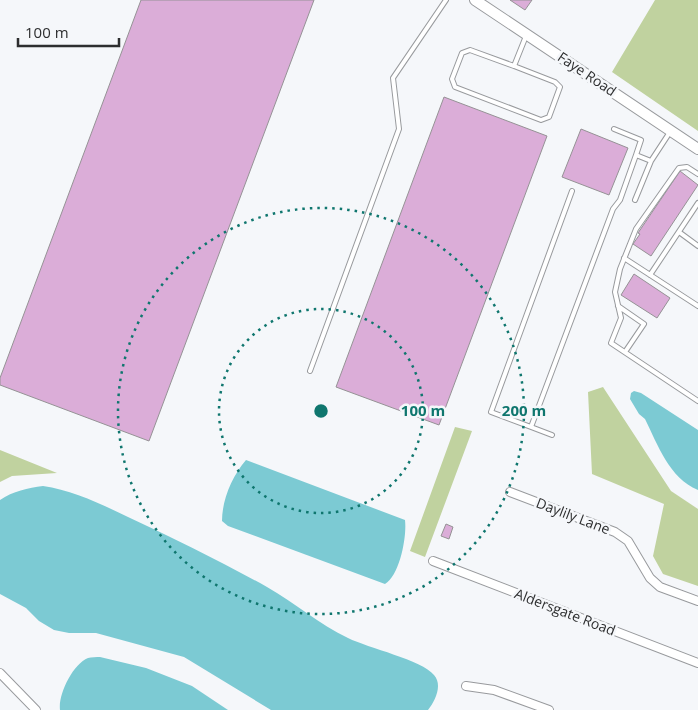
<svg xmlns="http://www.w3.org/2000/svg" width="698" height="710" font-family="'Open Sans',sans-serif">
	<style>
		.green { fill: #c0d29f }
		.water { fill: #7ccad3 }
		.building { fill: #dbadd8; stroke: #959295 }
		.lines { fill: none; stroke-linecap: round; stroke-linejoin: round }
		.service-casing { stroke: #989a9d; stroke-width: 6 }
		.minor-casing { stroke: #989a9d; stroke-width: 10 }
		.tertiary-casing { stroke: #989a9d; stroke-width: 12 }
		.service { stroke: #fff; stroke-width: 4 }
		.minor { stroke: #fff; stroke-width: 8 }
		.tertiary { stroke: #fff; stroke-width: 10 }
		.ring { fill: none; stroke: #0f766e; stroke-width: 2.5; stroke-dasharray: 2.5 5 }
		.labels { text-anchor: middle; stroke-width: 5; stroke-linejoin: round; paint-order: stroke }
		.street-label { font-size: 14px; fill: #2d2e2f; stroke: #f5f7fa }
		.centre { fill: #0f766e; stroke: #f5f7fa; stroke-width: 2.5 }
		.ring-label { font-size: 15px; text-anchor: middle; font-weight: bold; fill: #0f766e; stroke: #f5f7fa; stroke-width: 5; stroke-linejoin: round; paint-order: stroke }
	</style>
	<rect width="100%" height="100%" fill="#f5f7fa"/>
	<!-- green -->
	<path class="green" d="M655,0H698V131L612,72Z
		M603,387L671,491L698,509V586L663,574L653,556L664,504L592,474L588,392Z
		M455,427L472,431L425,557L410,551Z
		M0,450L57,473L12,476L0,482Z"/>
	<!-- water -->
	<path class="water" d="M634,391L641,393L698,430V490C669,478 658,445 645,419L639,414L630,399L631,393Z
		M246,460L405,520C407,536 400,575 385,584L228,526L222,521C222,500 232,476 246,460Z
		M43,486C72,490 101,504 128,517C175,539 222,562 267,587C295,603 319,624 348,638C368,648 422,660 434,675C443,685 435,701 428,710H271L184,657L96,633H69L54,630L39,621L26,608L0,594V500C13,491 28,488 43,486Z
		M100,657L146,668L192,686L228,710H60C58,694 73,664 88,658C91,657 97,657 100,657Z"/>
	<!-- building -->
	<path class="building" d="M141,0H314L149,441L0,385V378Z
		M510,0H532L525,10Z
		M444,97L547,136L439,425L336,387Z
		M581,129L628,148L609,195L562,177Z
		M680,171L698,185L651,256L633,244L640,234L638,233Z
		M634,274L670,298L657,318L621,295Z
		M446,524L453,527L449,539L441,536Z"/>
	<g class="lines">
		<!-- service casing -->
		<g class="service-casing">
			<path id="service" d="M514,66L555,82L560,87L549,117L541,120L455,87L452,79L462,53L470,50L514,66L526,36
				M614,129L641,140L636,155L651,161
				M698,174L687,167L679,168L636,229L620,269L615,292L621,318L611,343L698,401
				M572,191L491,412L531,427L613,209L620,200L636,155
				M635,200L651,161L670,132
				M679,232L698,246
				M624,258L698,306
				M650,275L698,203
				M618,306L644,324L625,352
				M310,371L399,129L393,78L446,0
				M531,427L552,435"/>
		</g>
		<!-- minor casing -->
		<g class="minor-casing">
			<path id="minor" d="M510,492L615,532L628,541L650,578L660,587L698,601
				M433,561L698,663
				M0,673L36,710
				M466,686L494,690L549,710"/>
		</g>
		<!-- tertiary casing -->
		<g class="tertiary-casing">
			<path id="tertiary" d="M475,0L698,149"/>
		</g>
		<!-- service -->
		<use href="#service" class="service"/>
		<!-- minor -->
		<use href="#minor" class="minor"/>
		<!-- tertiary -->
		<use href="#tertiary" class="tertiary"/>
	</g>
	<!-- distance rings -->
	<g class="ring">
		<circle cx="321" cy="411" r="102"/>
		<circle cx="321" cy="411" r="203"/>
	</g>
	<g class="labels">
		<!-- street labels -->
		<g class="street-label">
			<text transform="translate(587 74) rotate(34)" y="5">Faye Road</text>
			<text transform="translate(573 516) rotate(21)" y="5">Daylily Lane</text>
			<text transform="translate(565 612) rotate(21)" y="5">Aldersgate Road</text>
		</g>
	</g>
	<circle cx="321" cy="411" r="8" class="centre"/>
	<g class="ring-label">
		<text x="423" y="416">100 m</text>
		<text x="524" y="416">200 m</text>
	</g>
	<!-- scale -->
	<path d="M18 38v8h101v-8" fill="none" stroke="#2d2e2f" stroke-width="2.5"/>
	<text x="25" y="38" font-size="15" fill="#2d2e2f" stroke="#f5f7fa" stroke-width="4" paint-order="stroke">100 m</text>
</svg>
